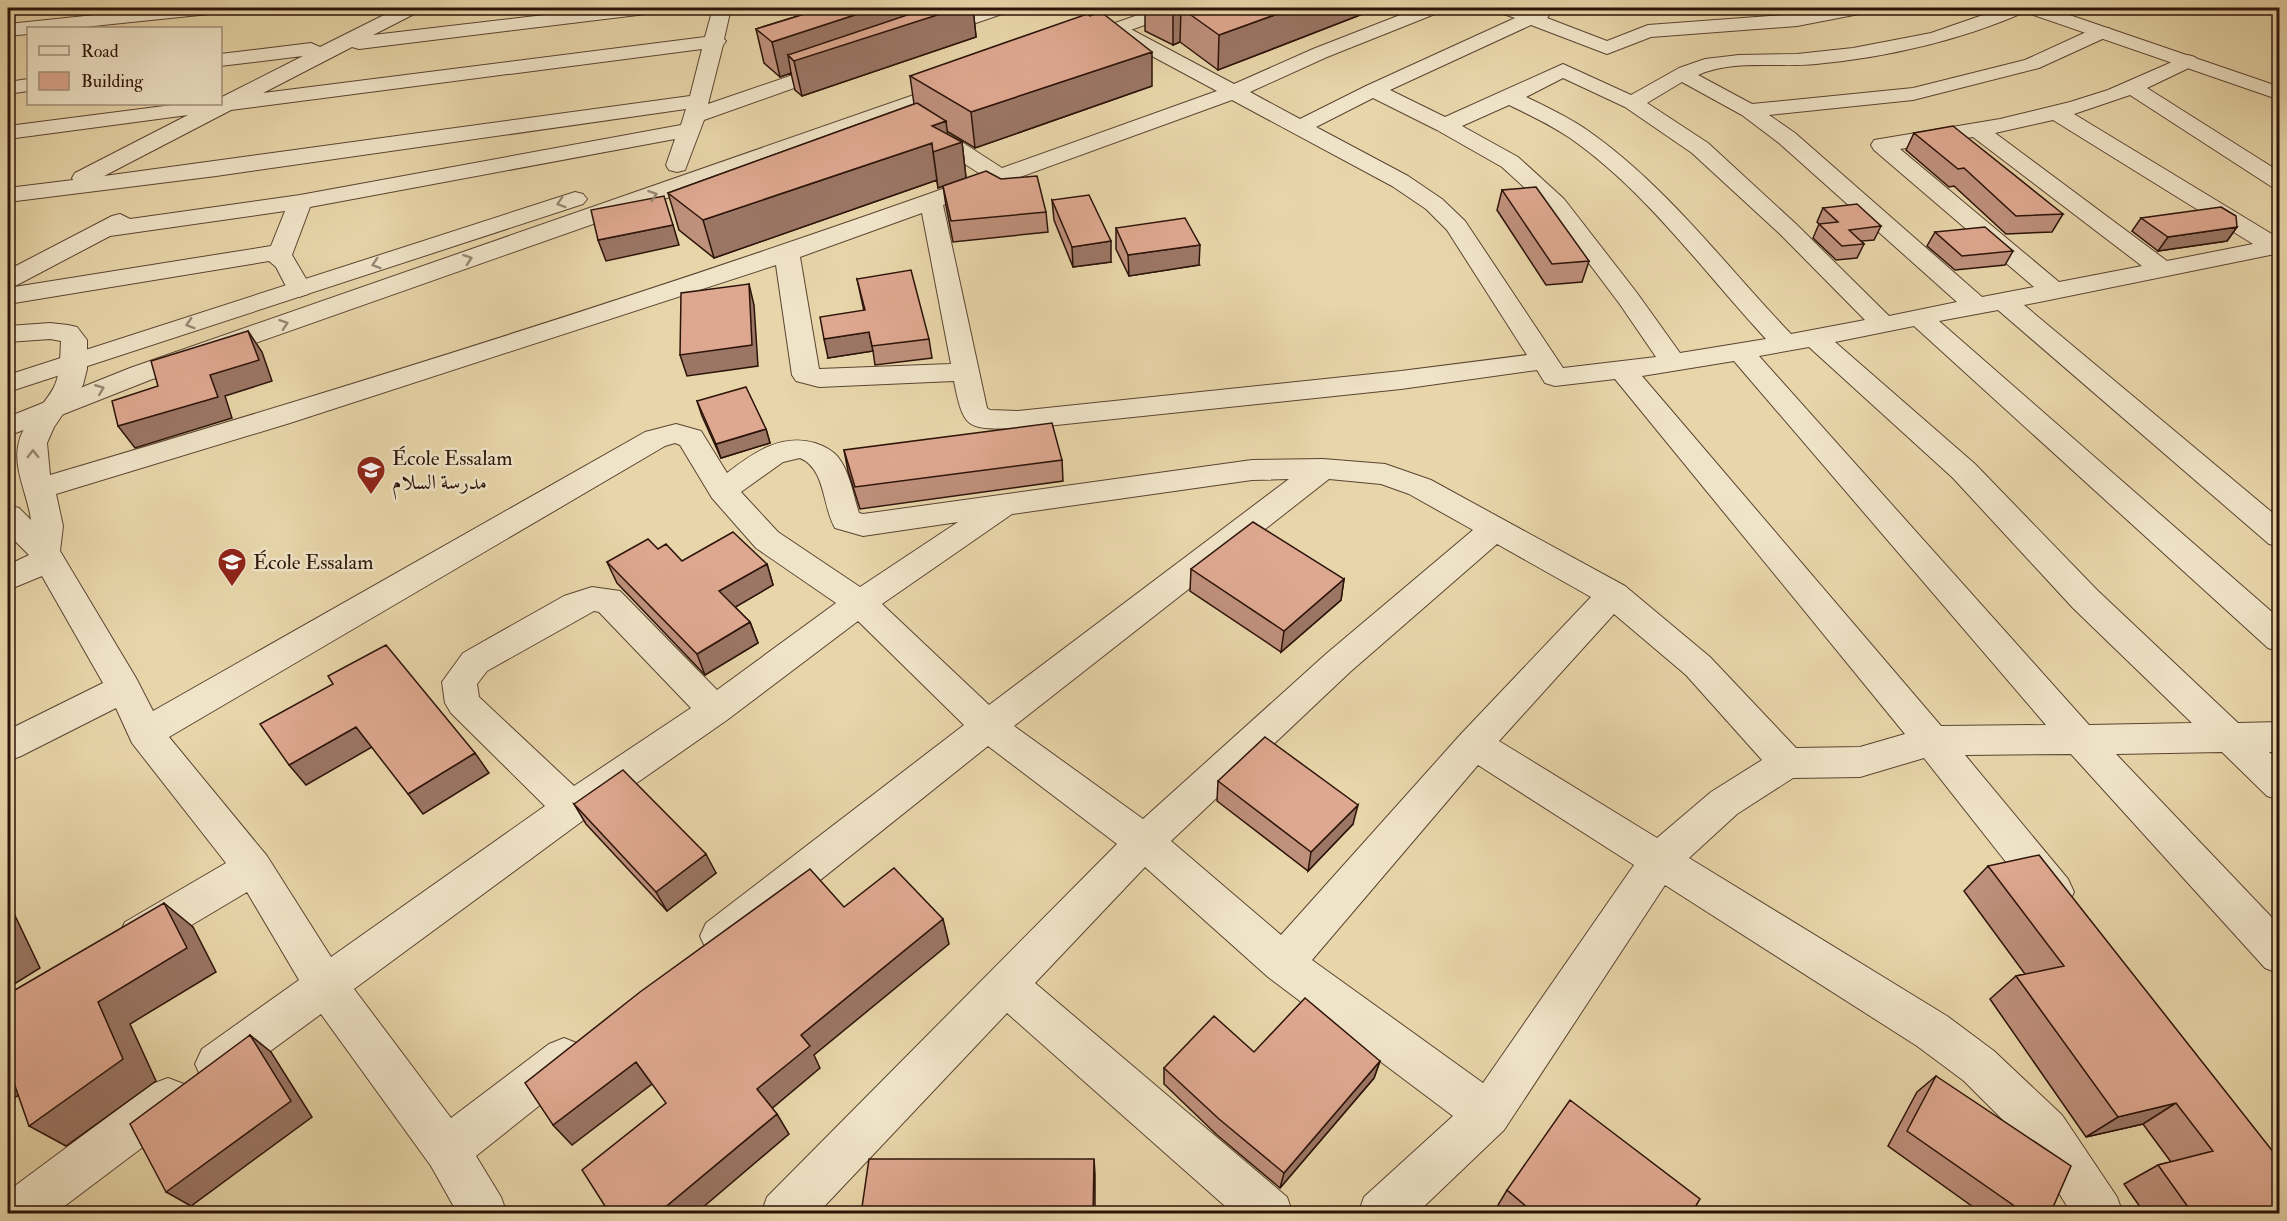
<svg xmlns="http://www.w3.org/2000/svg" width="2287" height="1221" font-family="'IM FELL Double Pica',Amiri,serif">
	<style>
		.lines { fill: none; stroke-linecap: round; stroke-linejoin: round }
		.minor-casing { stroke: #5b4431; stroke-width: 2 }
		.tertiary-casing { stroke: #5b4431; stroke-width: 2 }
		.minor { fill: #f0e4c8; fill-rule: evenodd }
		.tertiary { fill: #f0e4c8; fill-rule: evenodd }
		.wall { fill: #bf907c; stroke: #2c1309; stroke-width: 1.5 }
		.shaded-wall { fill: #9b7665; stroke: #2c1309; stroke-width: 1.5 }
		.building { fill: #dea890; stroke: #2c1309; stroke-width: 1.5 }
		.oneway { stroke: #988672 }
		.labels { text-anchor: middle; stroke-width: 5; stroke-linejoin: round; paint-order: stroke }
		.poi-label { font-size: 21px; fill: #2c1309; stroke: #f0e4c8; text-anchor: start }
	</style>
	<rect width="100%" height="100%" fill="#e8d6aa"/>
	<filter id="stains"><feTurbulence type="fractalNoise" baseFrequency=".00333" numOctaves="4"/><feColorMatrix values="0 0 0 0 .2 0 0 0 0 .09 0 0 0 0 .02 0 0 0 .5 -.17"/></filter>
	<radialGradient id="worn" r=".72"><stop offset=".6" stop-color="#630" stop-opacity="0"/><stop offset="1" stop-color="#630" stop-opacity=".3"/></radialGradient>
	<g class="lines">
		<!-- minor casing -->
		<g class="minor-casing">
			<path id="minor" d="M162,8H218L216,12L209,14L74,28H28V34L8,36V24Z
				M398,8H420L418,12L373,35L604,8H655L653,12L646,14L359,49L352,47L263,93L705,37L713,8H731L724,39L726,41L723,45L708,104L828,63H842L845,67L842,71L704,120L685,170L677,172L669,170L666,165L675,139L310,207L292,255L312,289L308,294L299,297L290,294L276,267L269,261L8,304V288L271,246L285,211L110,236L17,285L8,287V270L112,216L120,214L130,219L300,195L681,125L686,109L216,176L8,202V188L73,180L72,178L75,173L188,115L8,139V126L180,104H220V98L303,56L220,66V54L311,43L320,47ZM702,49L690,96L104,176L231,110Z
				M984,8H1003L1004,10L1002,14L938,36H924L921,32L924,28Z
				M1418,8H1442L1440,12L1327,57L1250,92L1300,119L1366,86L1515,18L1498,12L1496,8H1521L1530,11L1541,8L1549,9L1551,13L1547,18L1607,41L1648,25L1797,14L1832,8H1868L1866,12L1859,14L1797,26L1651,37L1607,54L1531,25L1390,90L1445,117L1563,64L1631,95L1679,68L1705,59L1739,55L1797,54L1853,48L1931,33L2003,8H2027L2025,12C1958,41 1888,57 1816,64C1778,68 1733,59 1698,75L1752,104L1913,88L2025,60L2095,28H2109L2112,32L2109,36L2039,68L1913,100L1769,115L1795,133L1982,297L2034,287L1874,150L1871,145L1874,140L2000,119L2070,102L2108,90L2188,55L2195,57L2198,61L2195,65L2147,88L2280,172V189L2272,187L2130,95L2074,114L2280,239V253L2024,305L2280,519V547L2269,544L1998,310L1939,321L2280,619V652L2268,648L1914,326L1835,342L1975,464L2097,590L2238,723L2280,722V752H2269L2280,761V800L2267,796L2222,752L2116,754L2280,926V974L2265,968L2071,754L1965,755L2068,879L2074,892L2068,905L2054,910L2040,905L1924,758L1860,777L1793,778L1737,814L1689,858L1947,1016L1994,1051L2062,1115L2117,1197L2123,1214H2072L2030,1147L1964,1081L1917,1046L1665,885L1504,1130L1416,1214H1358L1364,1197L1453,1116L1268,977L1145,867L1035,983L1287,1197L1293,1214H1234L1007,1013L817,1214H761L767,1197L1117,844L988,746L734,949L720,955L706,949L700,936L706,923L964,725L858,621L727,720L585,819L354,989L451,1118L549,1044L564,1038L579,1044L586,1059L579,1074L476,1156L501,1197L507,1214H458L431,1166L321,1014L232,1079L217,1086L202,1079L195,1064L202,1049L299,980L247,892L153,948L139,954L125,948L119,935L125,922L226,863L132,743L116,708L21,756L8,761V730L103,683L42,576L8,590V565L29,555L8,534V505L19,508L31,520C28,495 12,468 19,442C24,420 44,407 54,387C61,373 60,356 61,341L50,339L8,342V326L50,323L68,325L77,327L87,340V369L83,385L54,427L47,443L50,475C363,383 675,285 982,175L918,134L915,129L918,124L926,123L934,124L1002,168L1217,91L1109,33L1106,29L1109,25H1123L1234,84L1313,49ZM1563,78L1625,107L1692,153L1780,234L1865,320L1791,334C1725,265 1666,185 1587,130C1568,117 1547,107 1526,97ZM1682,82L1742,115L1779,143L1957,302L1889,316L1796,224L1708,143L1647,103ZM1373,98L1437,130L1502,167L1548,209L1619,303L1656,357L1563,368L1465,221L1442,199L1408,176L1316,127ZM1232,100L1392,186L1426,209L1447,230L1527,355L1401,371L1018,411L990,410L987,408L943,205ZM1509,105C1530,115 1551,125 1570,138C1647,192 1703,271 1766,339L1680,353L1637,293L1564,199L1518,157L1462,126ZM2053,120L2253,244L2167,261L1995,133ZM1973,137L2142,266L2059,282L1900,149ZM922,213L951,364L819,369L800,257ZM776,265L792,375L796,381L819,387L954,381C964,432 968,428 1018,429L1401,389L1537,370L1545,383L1555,386L1615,379L1905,734L1860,747L1796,748L1710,657L1625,586L1431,480L1385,464L1323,459L1252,460L863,514L859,513C853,495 850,472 838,457C832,450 824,446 815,443C781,433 753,453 727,473L701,431L676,424L645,432L153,711L136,678L60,551L63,526L56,494L290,423ZM1809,347L1953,478L2073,608L2192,723L2089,725L1759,356ZM1734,361L2046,725L1941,726L1642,376ZM675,443L680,445L712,498L756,548L836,603L717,690L620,591L592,587L564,596L463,653L442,682L445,703L451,713L545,806L331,957L267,856L169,737L665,446ZM800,458C826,469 822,506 835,528L863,536L958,522L860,587L778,532L741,492L783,462ZM1289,479L989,705L882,604L1012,514L1252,480ZM1329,479L1381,484L1409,494L1473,530L1326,654L1143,819L1014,726ZM1497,544L1591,597L1461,734L1281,935L1171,841L1350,672ZM594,611L599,612L691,708L574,786L479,697L477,684L487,671ZM1614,614L1686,675L1762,760L1711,792L1657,838L1499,741ZM1478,765L1634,865L1483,1083L1312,960Z
				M28,79V91L8,94V82Z
				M168,1078L184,1084L190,1100L184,1116L54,1214H8V1191L152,1084Z"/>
		</g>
		<!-- tertiary casing -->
		<g class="tertiary-casing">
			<path id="tertiary" d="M1158,8H1183L1181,12L1086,46H1072L1069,42L1072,38Z
				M2023,8H2049L2280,87V100L2025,12Z
				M954,81L961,83L964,87L961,91L704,185L150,380L8,436V417L130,368Z
				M575,192L583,194L587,199L583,204L8,392V375Z"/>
		</g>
		<!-- minor -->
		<use href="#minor" class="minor"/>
		<!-- tertiary -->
		<use href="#tertiary" class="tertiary"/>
	</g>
	<!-- wall -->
	<path class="wall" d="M824,8H973L976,37L802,96L795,90L791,73L780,77L764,63L756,29Z
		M1145,8H1378L1218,70L1180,42L1173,45L1145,31Z
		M910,76L1152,86L975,148L947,131V134L962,142L966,178L1046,212L1048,232L953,242L946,206L943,186L938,188L937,180L714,258L679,230L668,193L914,104Z
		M1914,133L2063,214L2052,232L2006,234L1954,186L1949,187L1906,150Z
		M1502,190L1589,261L1582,282L1546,285L1497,210Z
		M1052,200L1111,262L1073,267L1054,220Z
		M1823,208L1881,226L1874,240L1861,241L1864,244L1857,258L1836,260L1813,238L1819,224L1817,222Z
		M2141,218L2237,227L2227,241L2158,251L2132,231Z
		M1116,228L1199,265L1129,276L1116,249Z
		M1935,232L2013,251L2005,265L1955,270L1927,246Z
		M857,279L929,339L932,358L875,365L873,351L828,358L864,311Z
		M697,401L766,429L770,443L721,458L702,416Z
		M844,450L1062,460L1063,481L860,509L848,471Z
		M658,549L682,561L767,564L773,585L735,607L750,622L758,643L705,675L617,583L607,562Z
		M1191,569L1344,579L1341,600L1281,652L1190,591Z
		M1218,781L1353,824L1308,871L1217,801Z
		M574,804L716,873L667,911L586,824Z
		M1988,866L2280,1214H2145L2124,1184L2158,1165L2171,1162L2143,1124L2086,1137L1990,999L2016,976L2025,974L1964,891Z
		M1254,1052L1380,1061L1374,1078L1280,1188L1217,1135L1164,1084V1068Z
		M1936,1076L2050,1214H1983L1888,1146L1917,1092Z
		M1507,1190L1691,1214H1508L1498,1205Z"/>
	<!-- shaded-wall -->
	<path class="shaded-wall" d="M876,8H973L976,37L802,96L794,61L788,55L791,73L780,77L772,42Z
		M1181,8L1180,42L1173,45V11Z
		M1294,8H1378L1218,70L1219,35Z
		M1152,52V86L975,148L971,112Z
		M946,121L949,146L962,142L966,178L938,188L933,152L932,126Z
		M932,143L937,180L714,258L703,220Z
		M673,225L679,245L606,261L598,240Z
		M2237,227L2227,241L2158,251L2168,237Z
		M1111,241V262L1073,267L1072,247Z
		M1200,245L1199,265L1129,276L1128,255Z
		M749,284L754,305L758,366L687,376L680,355Z
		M248,331L262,352L272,381L225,396L232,418L135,448L118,426L210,375Z
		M869,332L873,351L828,358L824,339Z
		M766,429L770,443L721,458L716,444Z
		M767,564L773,585L727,612L719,591Z
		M1344,579L1341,600L1281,652L1284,631Z
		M750,622L758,643L705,675L697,654Z
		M356,727L372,747L306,785L289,765Z
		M475,753L489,773L423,814L408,794Z
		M1358,805L1353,824L1308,871L1311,852Z
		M706,854L716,873L667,911L656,892Z
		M8,901L40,968L8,988Z
		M164,903L193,927L216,972L130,1024L156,1081L66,1146L29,1126L98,1002Z
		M943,919L949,944L814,1055L820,1068L770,1110L757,1089L801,1035Z
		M250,1035L271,1052L312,1117L191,1206L166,1192Z
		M8,1061L41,1081L8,1102Z
		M1380,1061L1374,1078L1280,1188L1284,1173Z
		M636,1062L652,1084L572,1145L553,1125Z
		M2176,1103L2143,1124L2086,1137L2118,1117Z
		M777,1114L789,1134L695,1214H657Z
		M1094,1159L1095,1174V1214H1093Z"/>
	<!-- building -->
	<path class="building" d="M824,8H876L772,42L756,29Z
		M928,8H959L794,61L788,55Z
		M1166,8H1294L1219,35L1181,8L1173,11Z
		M1101,12L1152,52L971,112L910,76L1087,14L1090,16Z
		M917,103L946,121L932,126L962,142L933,152L932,143L703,220L668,193Z
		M1953,126L2063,214L2016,216L1964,168L1958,169L1914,133Z
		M986,171L1001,179L1037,176L1046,212L951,221L943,186Z
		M1536,187L1589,261L1552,264L1502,190Z
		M1089,195L1111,241L1072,247L1052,200Z
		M664,196L673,225L598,240L591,210Z
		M1857,204L1881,226L1849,230L1864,244L1842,246L1819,224L1838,222L1823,208Z
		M2221,207L2236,216L2237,227L2168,237L2141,218Z
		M1185,218L1200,245L1128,255L1116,228Z
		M1985,227L2013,251L1962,256L1935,232Z
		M911,270L929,339L872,346L869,332L824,339L820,317L865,310L857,279Z
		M749,284L752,345L680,355L681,293Z
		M248,331L259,360L210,375L218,397L118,426L112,401L158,386L151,361Z
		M746,387L766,429L716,444L697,401Z
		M1052,423L1062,460L855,487L844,450Z
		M1253,522L1344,579L1284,631L1191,569Z
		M733,532L767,564L719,591L750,622L697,654L607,562L648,539L658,549L666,544L682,561Z
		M386,645L475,753L408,794L356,727L289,765L260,724L333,684L328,676Z
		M1265,737L1358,805L1311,852L1218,781Z
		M623,770L706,854L656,892L574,804Z
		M2039,855L2274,1153L2280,1152V1214H2193L2158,1165L2213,1151L2176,1103L2118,1117L2016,976L2064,966L1988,866Z
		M894,868L943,919L801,1035L810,1046L757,1089L777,1114L657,1214H610L582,1170L666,1103L636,1062L553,1125L525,1083L640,992L810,869L844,907Z
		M164,903L187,948L98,1002L123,1059L29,1126L8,1066V994Z
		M1305,998L1380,1061L1284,1173L1219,1119L1164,1068L1214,1016L1254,1052Z
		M250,1035L291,1101L166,1192L130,1124Z
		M1936,1076L2071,1166L2050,1214H2026L1907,1131Z
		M1570,1100L1700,1199L1691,1214H1535L1507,1190Z
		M869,1159H1094L1093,1214H861Z"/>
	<!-- one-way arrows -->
	<defs><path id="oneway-chevron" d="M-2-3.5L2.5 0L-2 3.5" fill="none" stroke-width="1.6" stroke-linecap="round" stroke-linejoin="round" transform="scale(1.5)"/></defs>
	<g class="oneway">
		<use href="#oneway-chevron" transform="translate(653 195) rotate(-19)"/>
		<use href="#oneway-chevron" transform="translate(561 203) rotate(162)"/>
		<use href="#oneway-chevron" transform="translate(468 259) rotate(-19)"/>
		<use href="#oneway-chevron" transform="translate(376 264) rotate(162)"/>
		<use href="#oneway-chevron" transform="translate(190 324) rotate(162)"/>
		<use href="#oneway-chevron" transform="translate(284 324) rotate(-19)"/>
		<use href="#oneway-chevron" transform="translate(100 389) rotate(-22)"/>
		<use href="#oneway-chevron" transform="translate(33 454) rotate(-91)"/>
	</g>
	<!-- icons -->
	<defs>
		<g id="school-pin" transform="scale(1.5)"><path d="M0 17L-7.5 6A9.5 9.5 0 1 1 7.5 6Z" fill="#8f2418" stroke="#f0e4c8"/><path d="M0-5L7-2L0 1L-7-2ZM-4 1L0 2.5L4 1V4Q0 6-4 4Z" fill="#fff"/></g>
	</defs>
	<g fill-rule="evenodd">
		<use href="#school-pin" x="371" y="470"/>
		<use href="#school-pin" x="232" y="562"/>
	</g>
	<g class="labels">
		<!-- poi labels -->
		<g class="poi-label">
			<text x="392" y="465">École Essalam<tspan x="392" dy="24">مدرسة السلام</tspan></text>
			<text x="253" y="569">École Essalam</text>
		</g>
	</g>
	<!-- margin -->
	<rect width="2287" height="1221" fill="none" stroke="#e8d6aa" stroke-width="30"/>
	<rect x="9" y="9" width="2269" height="1203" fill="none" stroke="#2c1309" stroke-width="3"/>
	<rect x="15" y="15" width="2257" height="1191" fill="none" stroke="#2c1309" stroke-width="1.5"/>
	<!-- legend -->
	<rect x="27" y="27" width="195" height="78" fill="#f0e4c8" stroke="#a2907c" stroke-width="1.5"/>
	<rect x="39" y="46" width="30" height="9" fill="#f0e4c8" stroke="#a2907c" stroke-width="1.5"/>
	<text x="81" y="57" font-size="18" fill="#2c1309">Road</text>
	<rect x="39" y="72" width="30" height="18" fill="#dea890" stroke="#a2907c" stroke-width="1.5"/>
	<text x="81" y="87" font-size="18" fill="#2c1309">Building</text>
	<rect width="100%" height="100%" filter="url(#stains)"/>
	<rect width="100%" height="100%" fill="url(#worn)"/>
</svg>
